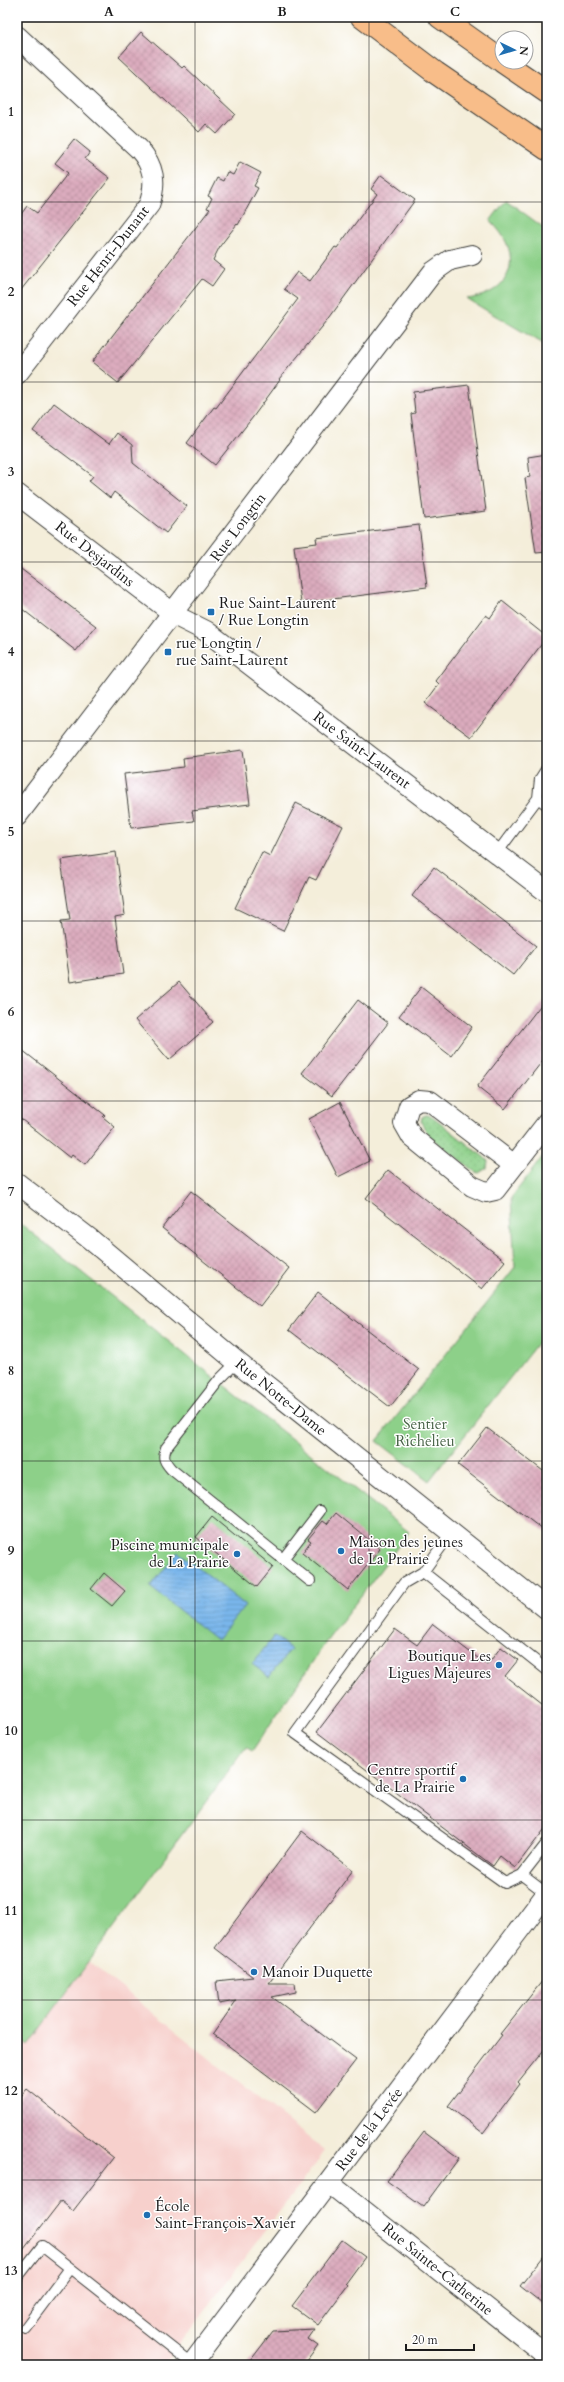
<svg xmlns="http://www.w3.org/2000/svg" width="564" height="2382" font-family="Cardo,serif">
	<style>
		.built { fill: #f7d0cc }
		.grass { fill: url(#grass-dots); stroke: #547652 }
		.green { fill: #8dd089; stroke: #547652 }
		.water { fill: url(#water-rules); stroke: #4a6984 }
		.building { fill: url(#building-cross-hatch) }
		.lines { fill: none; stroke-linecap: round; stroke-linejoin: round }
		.service-casing { stroke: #3c3c38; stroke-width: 12 }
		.minor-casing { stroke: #3c3c38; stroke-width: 22 }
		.motorway-casing { stroke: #3c3c38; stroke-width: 24 }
		.service { stroke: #fff; stroke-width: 10 }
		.minor { stroke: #fff; stroke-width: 20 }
		.motorway { stroke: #f8bd89; stroke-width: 22 }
		.grid { fill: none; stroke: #1c1c1c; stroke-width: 1; stroke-opacity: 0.55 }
		.poi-dot { fill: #1f6fb2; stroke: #fff; stroke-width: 1.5 }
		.labels { text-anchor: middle; stroke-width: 3; stroke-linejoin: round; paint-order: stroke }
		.street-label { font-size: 15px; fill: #1c1c1c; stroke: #fff }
		.poi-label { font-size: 15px; fill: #1c1c1c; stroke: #fff; text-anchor: start }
		.park-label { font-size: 15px; fill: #496448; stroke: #fff }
		.neatline { fill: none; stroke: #1c1c1c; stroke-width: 1.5 }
		.grid-label { font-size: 13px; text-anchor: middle; font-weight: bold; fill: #1c1c1c }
	</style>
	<defs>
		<pattern id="grass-dots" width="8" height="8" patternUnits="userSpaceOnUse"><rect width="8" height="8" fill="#8dd089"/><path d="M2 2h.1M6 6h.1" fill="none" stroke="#79b276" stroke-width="1.8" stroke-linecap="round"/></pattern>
		<pattern id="water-rules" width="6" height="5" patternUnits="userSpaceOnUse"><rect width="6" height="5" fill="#79b6eb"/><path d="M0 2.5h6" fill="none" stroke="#689cc9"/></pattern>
		<pattern id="building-cross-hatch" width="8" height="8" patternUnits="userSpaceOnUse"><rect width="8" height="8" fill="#dcacbe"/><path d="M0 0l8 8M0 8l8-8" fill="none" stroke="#bc93a3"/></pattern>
	</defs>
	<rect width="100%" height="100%" fill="#fff"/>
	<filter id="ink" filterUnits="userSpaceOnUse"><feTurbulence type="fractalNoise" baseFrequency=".025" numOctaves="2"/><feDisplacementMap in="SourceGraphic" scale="8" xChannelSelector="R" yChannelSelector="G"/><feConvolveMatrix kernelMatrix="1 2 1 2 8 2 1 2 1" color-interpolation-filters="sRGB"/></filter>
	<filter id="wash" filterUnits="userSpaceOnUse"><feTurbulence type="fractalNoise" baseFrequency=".012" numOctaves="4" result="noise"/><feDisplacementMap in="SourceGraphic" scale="16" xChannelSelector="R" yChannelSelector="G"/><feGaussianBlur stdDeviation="0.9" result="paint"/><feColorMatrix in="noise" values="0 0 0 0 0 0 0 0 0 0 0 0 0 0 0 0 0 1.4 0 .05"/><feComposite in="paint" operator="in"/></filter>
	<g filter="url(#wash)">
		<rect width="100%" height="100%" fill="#f4eeda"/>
		<!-- built -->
		<path class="built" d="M88,1961L325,2151L164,2365H17V2037L28,2044Z"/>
		<!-- grass -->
		<path class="grass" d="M426,1115L432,1116L485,1158L488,1161L487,1168L479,1173L475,1172L429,1136L421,1122L422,1117Z"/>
		<!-- green -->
		<path class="green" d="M506,200L547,230V346L467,299C515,293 524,252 490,221Z
			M547,1151V1331L429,1481L377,1441L515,1267L511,1198Z
			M17,1221L409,1532L326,1642L252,1751L246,1747L28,2045L17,2037Z"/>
		<!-- water -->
		<path class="water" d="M178,1552L245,1605L217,1640L150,1587Z
			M274,1636L291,1649L269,1677L252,1664Z"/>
		<g id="blocks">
			<!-- building -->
			<path class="building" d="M141,32L182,68L184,66L235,114L217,134L206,124L199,132L119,57Z
				M74,139L90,152L85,159L110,178L17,295V220L27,206L37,213L68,173L55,163Z
				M240,162L261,173L254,186L258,188L238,225L237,224L220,246L213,260L224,269L212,286L202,279L118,383L92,362L210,209L207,208L212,198L208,196L217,178L223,181L227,172L233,175Z
				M381,175L415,200L327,321L279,379L280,380L253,417L215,465L187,443L214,407L216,408L298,299L284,289L297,272L310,281L335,247L337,248L377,194L371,189Z
				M469,385L486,511L424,519L411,414L415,413L413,392Z
				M54,403L109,444L117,433L132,445L133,463L187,506L166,533L114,492L110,498L89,481L93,476L33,431Z
				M547,454V552L536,553L525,478L530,477L528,457Z
				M419,525L427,587L301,603L294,546L317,543L316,538Z
				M17,566L96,626L76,651L17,605Z
				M502,601L547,637L471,737L425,703L439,684L436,681L486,615L490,618Z
				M243,750L250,804L192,811L194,821L131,828L124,774L184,767L183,758Z
				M296,803L343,826L316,880L309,877L283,931L235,908L262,852L270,856Z
				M116,852L125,915L115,917L123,974L70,982L61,921L70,920L61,860Z
				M434,867L536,946L513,975L412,896Z
				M179,982L213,1022L169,1060L135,1020Z
				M421,987L472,1027L451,1056L399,1016Z
				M547,997V1055L505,1109L477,1087Z
				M358,1000L388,1023L332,1096L302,1073Z
				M17,1046L105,1115L103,1117L115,1127L85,1165L72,1155L70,1158L17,1116Z
				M340,1102L370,1161L338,1177L309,1119Z
				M388,1170L505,1261L482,1289L366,1198Z
				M191,1191L289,1268L260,1306L162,1228Z
				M318,1292L419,1370L390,1407L289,1330Z
				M487,1428L547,1474V1533L458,1465Z
				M336,1513L380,1549L348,1590L302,1553L311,1541L308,1539L323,1521L327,1524Z
				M212,1517L273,1567L257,1587L196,1537Z
				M104,1573L125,1591L112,1606L91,1589Z
				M433,1624L487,1665L501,1647L518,1660L505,1676L547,1709V1826L515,1868L500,1856L493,1866L317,1732L395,1629L417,1645Z
				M302,1831L353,1870L269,1983H295L296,1992L272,1997L356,2060L316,2112L213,2034L236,2001L219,2004L216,1981L253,1977L215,1948Z
				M547,1975V2046L518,2082L520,2084L483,2133L448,2106L502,2035L500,2034Z
				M27,2089L114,2158L73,2211L61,2201L17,2258V2101Z
				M424,2132L459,2158L423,2207L387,2181Z
				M342,2240L365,2257L346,2283L348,2285L318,2325L292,2306Z
				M547,2252V2307L520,2286Z
				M315,2329L308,2339L318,2346L304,2365H247L273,2331Z"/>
		</g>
	</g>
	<g filter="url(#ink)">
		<use href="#blocks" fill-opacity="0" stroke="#3c3c38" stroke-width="1"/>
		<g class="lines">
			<!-- service casing -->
			<g class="service-casing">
				<path id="service" d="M538,798L540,779L547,768
					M497,853L538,798L547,805
					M237,1362L220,1379L166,1448C162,1458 165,1462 171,1469L310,1581
					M451,1533L423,1572L547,1670
					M283,1559L320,1511
					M423,1572L404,1583L295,1733L505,1883L522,1875L547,1894
					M522,1875L547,1843
					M17,2278L42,2246L70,2268
					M25,2328L70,2268L192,2364"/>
			</g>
			<!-- minor casing -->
			<g class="minor-casing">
				<path id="minor" d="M17,36L139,149C154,166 157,183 149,205L17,374
					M17,494L178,617L206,631L547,892
					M17,816L433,272L450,260L472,255
					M514,1165L430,1101L419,1100L409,1106L404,1123L412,1137L472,1186L486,1192L495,1190L547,1123
					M17,1183L90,1239L237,1362L547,1609
					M329,2183L547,2356
					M191,2365L547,1893"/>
			</g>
			<!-- motorway casing -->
			<g class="motorway-casing">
				<path id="motorway" d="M362,17L436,73L547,149
					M440,17L502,61
					M503,62L547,92"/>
			</g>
			<!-- service -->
			<use href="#service" class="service"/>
			<!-- minor -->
			<use href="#minor" class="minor"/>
			<!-- motorway -->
			<use href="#motorway" class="motorway"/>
		</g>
	</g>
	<!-- grid -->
	<path class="grid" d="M195,17V2365M369,17V2365M17,202H547M17,382H547M17,562H547M17,741H547M17,921H547M17,1101H547M17,1281H547M17,1461H547M17,1641H547M17,1820H547M17,2000H547M17,2180H547"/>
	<!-- markers -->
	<g class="poi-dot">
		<rect x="207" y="608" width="8" height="8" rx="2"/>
		<rect x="164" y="648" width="8" height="8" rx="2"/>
		<circle cx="341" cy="1551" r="4"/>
		<circle cx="237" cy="1554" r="4"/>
		<circle cx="499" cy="1665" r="4"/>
		<circle cx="463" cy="1779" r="4"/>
		<circle cx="254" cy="1972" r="4"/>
		<circle cx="147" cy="2215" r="4"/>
	</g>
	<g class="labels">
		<!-- street labels -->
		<g class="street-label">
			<text transform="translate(108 256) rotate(-52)" y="5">Rue Henri-Dunant</text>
			<text transform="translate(238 527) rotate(-53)" y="5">Rue Longtin</text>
			<text transform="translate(95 554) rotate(38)" y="5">Rue Desjardins</text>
			<text transform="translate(362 750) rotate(37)" y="5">Rue Saint-Laurent</text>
			<text transform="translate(281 1397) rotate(39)" y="5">Rue Notre-Dame</text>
			<text transform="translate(369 2129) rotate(-53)" y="5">Rue de la Levée</text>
			<text transform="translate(438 2269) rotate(39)" y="5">Rue Sainte-Catherine</text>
		</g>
		<!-- poi labels -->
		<g class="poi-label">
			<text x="219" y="608">Rue Saint-Laurent<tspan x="219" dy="17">/ Rue Longtin</tspan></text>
			<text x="176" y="648">rue Longtin /<tspan x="176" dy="17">rue Saint-Laurent</tspan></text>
			<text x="349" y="1547">Maison des jeunes<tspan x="349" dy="17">de La Prairie</tspan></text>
			<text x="229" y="1550" text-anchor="end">Piscine municipale<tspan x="229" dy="17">de La Prairie</tspan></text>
			<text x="491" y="1661" text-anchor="end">Boutique Les<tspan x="491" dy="17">Ligues Majeures</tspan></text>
			<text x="455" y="1775" text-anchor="end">Centre sportif<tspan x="455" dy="17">de La Prairie</tspan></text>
			<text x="262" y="1977">Manoir Duquette</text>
			<text x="155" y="2211">École<tspan x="155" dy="17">Saint-François-Xavier</tspan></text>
		</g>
		<!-- park labels -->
		<g class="park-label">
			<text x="425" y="1429">Sentier<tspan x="425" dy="17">Richelieu</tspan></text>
		</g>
	</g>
	<!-- margin -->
	<rect width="564" height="2382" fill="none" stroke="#fff" stroke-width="44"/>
	<!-- north arrow -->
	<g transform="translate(514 50) rotate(95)"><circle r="19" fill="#ffffff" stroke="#a4a4a4"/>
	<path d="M0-3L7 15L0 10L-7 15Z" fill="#1f6fb2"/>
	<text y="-6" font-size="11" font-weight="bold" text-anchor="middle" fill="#1c1c1c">N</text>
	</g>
	<!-- scale -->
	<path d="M406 2344v6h68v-6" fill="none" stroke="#1c1c1c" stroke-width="2"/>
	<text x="412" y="2344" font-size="12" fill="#1c1c1c" stroke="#ffffff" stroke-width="3" paint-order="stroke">20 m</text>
	<rect x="22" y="22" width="520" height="2338" class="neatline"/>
	<g class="grid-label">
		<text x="109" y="16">A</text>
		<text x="282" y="16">B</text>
		<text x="455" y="16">C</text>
		<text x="11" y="116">1</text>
		<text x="11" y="296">2</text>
		<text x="11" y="476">3</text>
		<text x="11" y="656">4</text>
		<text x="11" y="836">5</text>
		<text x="11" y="1016">6</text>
		<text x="11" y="1196">7</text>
		<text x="11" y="1375">8</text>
		<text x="11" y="1555">9</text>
		<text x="11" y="1735">10</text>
		<text x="11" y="1915">11</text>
		<text x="11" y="2095">12</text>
		<text x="11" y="2275">13</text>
	</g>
</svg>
